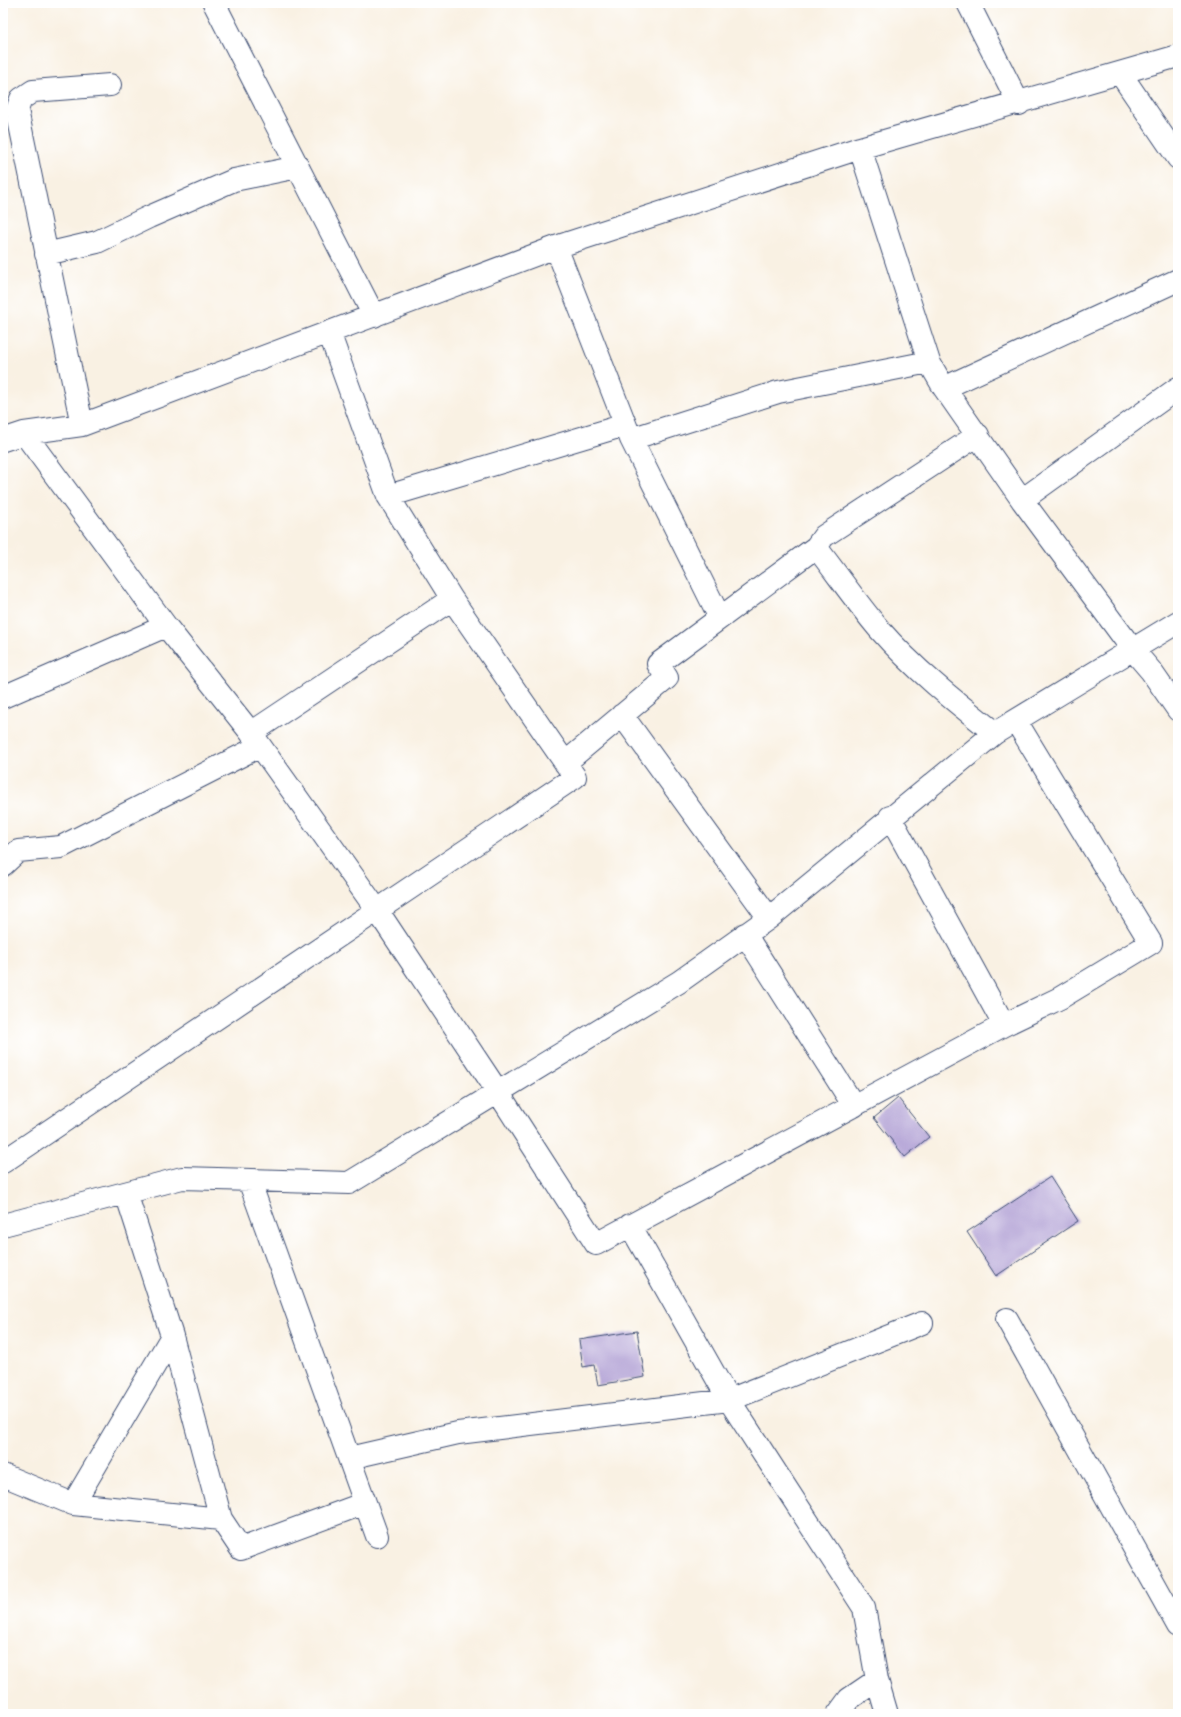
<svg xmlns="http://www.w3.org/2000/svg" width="1181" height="1717" font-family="'Comic Neue',sans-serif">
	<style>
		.building { fill: #b9aad9 }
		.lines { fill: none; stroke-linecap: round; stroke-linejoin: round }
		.minor-casing { stroke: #3c4c72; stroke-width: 24 }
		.minor { stroke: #fff; stroke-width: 22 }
	</style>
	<rect width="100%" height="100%" fill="#fff"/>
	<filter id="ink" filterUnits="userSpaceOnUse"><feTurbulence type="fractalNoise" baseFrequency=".025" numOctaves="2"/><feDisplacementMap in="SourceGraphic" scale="8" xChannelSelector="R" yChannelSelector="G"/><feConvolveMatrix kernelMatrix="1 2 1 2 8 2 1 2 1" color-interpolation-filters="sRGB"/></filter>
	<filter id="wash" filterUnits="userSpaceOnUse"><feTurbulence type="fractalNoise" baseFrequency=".012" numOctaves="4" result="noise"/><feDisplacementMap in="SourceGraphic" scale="16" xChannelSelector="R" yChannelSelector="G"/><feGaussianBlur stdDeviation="0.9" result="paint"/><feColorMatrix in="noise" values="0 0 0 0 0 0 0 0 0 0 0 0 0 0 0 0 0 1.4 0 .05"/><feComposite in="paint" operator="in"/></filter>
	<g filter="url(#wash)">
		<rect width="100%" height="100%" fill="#f9f1e3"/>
		<g id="blocks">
			<!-- building -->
			<path class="building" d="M898,1098L929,1137L905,1157L874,1118Z
				M1050,1177L1078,1221L996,1276L967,1232Z
				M637,1331L645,1377L598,1385L594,1365L583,1367L579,1340Z"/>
		</g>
	</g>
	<g filter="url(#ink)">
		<use href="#blocks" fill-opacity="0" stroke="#3c4c72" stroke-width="1"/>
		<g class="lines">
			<!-- minor casing -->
			<g class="minor-casing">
				<path id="minor" d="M214,3L374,316
					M968,3L1019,104
					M1120,73L1178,158
					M860,148L929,362L944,388L1022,500L1133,650L1151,671L1178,710
					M556,247L631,439L720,618
					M46,254L97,242L149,217L234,180L298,167
					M944,388L1178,280
					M82,425L17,110L21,99L33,91L110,85
					M24,433L166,626L251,733L377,910L498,1092L596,1244L1004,1025L1060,998L1151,943L1016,721
					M978,435L824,536L816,547C837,574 857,603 879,629C913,668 954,701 995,733
					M631,439L778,392L929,362
					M3,440L24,433L82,425L556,247L860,148L1178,56
					M388,496L625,425
					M1022,500L1178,388
					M3,697L166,626
					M622,715L769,918
					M251,733L452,599
					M565,763L667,678L658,664L816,547
					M890,817L1004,1025
					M3,865L18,851L61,847L260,746
					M745,934L854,1106
					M3,1162L575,777L452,599L388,496L329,332
					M249,1180L377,1536
					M126,1193L172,1336L221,1519L241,1549L365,1503
					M3,1225L182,1178L349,1183L679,982L769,918L995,733L1178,622
					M630,1225L729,1400L864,1608L877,1680L887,1714
					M1007,1319L1178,1626
					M349,1458L458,1433L729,1400L922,1323
					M3,1475L73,1504L221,1519
					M73,1504L172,1336
					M838,1714L849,1699L877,1680"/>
			</g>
			<!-- minor -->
			<use href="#minor" class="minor"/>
		</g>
	</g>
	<!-- margin -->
	<rect width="1181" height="1717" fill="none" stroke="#fff" stroke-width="16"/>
</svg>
